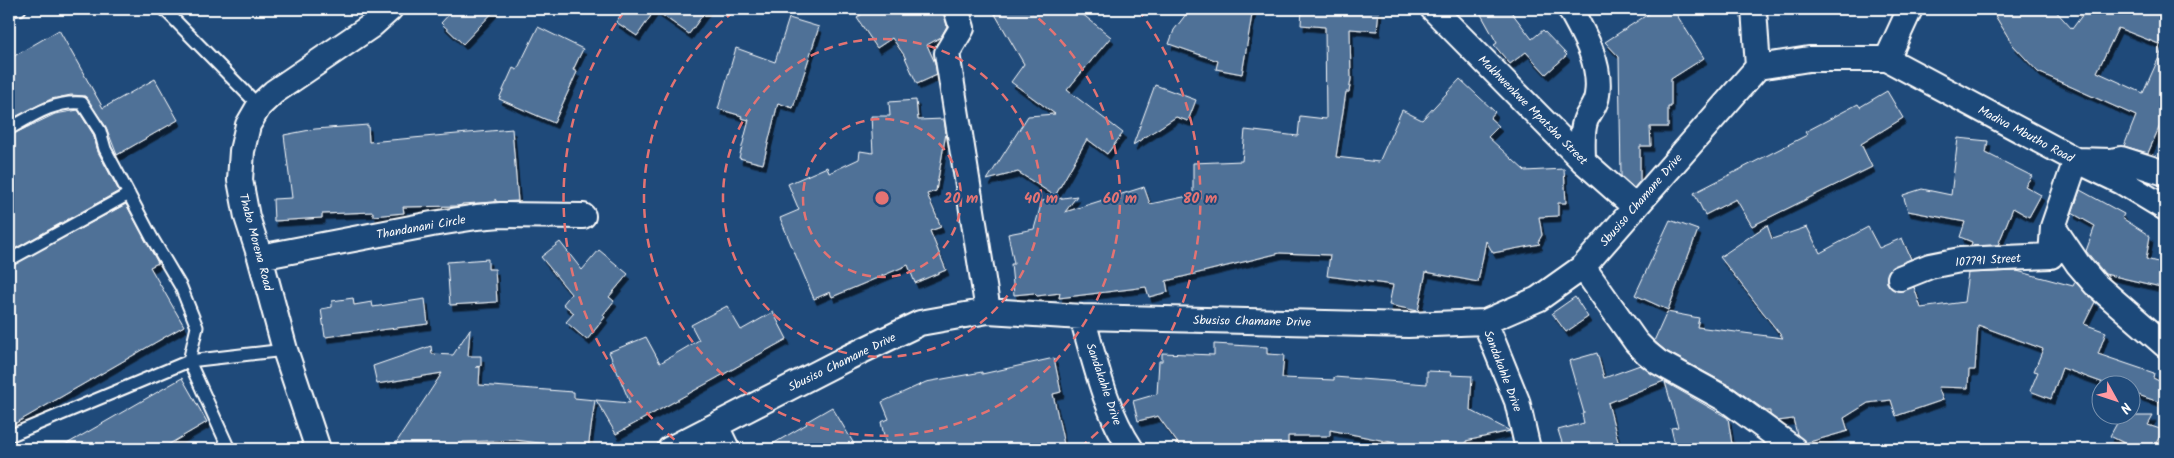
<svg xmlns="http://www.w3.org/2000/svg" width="2174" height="458" font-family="Kalam,sans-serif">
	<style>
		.building { fill: #507197; stroke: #fff; fill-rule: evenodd; filter: url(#shadow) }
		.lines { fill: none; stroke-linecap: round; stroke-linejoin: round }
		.service-casing { stroke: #fff; stroke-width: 15 }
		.minor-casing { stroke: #fff; stroke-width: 28 }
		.service { stroke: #1f4a7a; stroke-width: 11 }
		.minor { stroke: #1f4a7a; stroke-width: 24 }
		.ring { fill: none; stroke: #e47373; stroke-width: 2.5; stroke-dasharray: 9 6 }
		.labels { text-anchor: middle; stroke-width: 4; stroke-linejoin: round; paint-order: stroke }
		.street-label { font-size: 12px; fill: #fff; stroke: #1f4a7a }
		.centre { fill: #e47373; stroke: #1f4a7a; stroke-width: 2.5 }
		.ring-label { font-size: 15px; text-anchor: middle; font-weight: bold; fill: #e47373; stroke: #1f4a7a; stroke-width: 4; stroke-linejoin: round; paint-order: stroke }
	</style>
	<defs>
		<filter id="shadow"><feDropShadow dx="3" dy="5.5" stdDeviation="0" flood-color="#0009"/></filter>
	</defs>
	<rect width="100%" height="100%" fill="#1f4a7a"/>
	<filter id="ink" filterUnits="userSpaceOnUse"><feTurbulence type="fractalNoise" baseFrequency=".02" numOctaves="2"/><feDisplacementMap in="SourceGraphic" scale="10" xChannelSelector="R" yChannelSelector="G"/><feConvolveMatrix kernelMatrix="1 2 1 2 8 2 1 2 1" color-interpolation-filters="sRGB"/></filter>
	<g filter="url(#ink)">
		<!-- building -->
		<path class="building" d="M454,9H496L463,44L441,23Z
			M625,9H707L689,34L655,10L637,36L616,22Z
			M868,9H943L947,26L941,37L927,45L935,63L937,75L917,84L904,55L892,38L877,48L857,18Z
			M992,9H1076L1111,37L1067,90L1123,133L1107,154L1087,139L1055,196L1018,172L987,180L1028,116L1055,114L1011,82L1024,64Z
			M1190,9H1253L1242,74L1216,69L1218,61L1169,44L1174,30Z
			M1302,9H1379L1377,31L1350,29L1351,79L1349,92H1346L1336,157L1379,162L1402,110L1422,120L1460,79L1495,112L1490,118L1499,126L1488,137L1525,171L1564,169L1566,203H1558V216L1539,217L1542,235L1538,242L1540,244L1493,253L1486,241L1478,282L1426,272L1418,311L1389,305L1393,285L1327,276L1330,255L1280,253L1166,281L1168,292L1149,297L1146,287L1059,298L1060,293L1037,296L1034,293L1014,295L1011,264H1014L1008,234L1034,229L1042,201L1077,196L1065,212L1144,187L1150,204L1193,195V163L1242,161L1245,130L1298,136L1300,116L1326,119L1325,27L1301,25Z
			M1478,9H1509L1532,39L1543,30L1567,55L1546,74L1526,52L1510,64L1494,45L1497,43Z
			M1656,9H1673L1704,58L1671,79V107H1668V127H1650L1651,146H1640V181L1634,188L1621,176L1619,57L1605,42Z
			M1991,9H2054L2072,29L2083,14L2073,9H2149L2165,15V114L2148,153L2124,146L2136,116L2038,72L2013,45ZM2118,28L2164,46L2143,93L2097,72Z
			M789,18L819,27L793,108L778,103L763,164L739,158L749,120L741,118L742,116L718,109L736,48L775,62Z
			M538,27L583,49L573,70L577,72L554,123L499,99L513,68L517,70Z
			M59,30L103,108L155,79L178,120L117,155L106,127L85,96L71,95L51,99L9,120V59Z
			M1155,85L1196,100L1188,121L1176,117L1133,145Z
			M1887,91L1903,118L1861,144L1872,167L1752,226L1736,199L1705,215L1694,193L1807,135L1805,132L1858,104L1860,107Z
			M916,100L918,120L944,119L946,133L936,191L927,194L941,227L930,231L946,270L915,283L908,265L832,297L830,292L814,299L780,218L799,210L788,184L827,167L829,173L859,159L860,151L873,153L871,116H890L889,102Z
			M78,110L93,134L98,152L119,191L9,252V136L55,114Z
			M368,125L369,142L512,129L518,201L497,202L495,199V202L462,204V205L457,206L403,207L404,213L373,216V212L322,214V218L274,221L273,199L292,198L284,135L315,129Z
			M1958,138L1988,141L1986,153L2032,176L2025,186L2041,195L2029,217L2013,208L1998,245L1971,246L1972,242L1960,237L1965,222L1908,211L1903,195L1922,189L1951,195Z
			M2080,190L2124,214L2122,218L2150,236L2146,259L2165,264V288L2105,274L2086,251L2095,226L2072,213Z
			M126,204L158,263L150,267L184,326L9,427V267Z
			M1670,220L1698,230L1668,310L1635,295Z
			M1767,225L1772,239L1807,227L1820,253L1868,227L1879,248L1902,238L1911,259L1890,269L1887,276V283L1891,288L1898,291L1914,287L1921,308L1964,302L1968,273L2017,271L2073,286L2075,282L2095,302L2084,324L2106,332L2098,354L2154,373L2153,378L2165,384V389L2159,402L2132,393V386H2112L2062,368L2051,399L2030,391L2038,372L2034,371L2043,349L1978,325L1975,370H1969L1968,388L1938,387L1943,400L1896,416L1891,400L1868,403L1844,418L1848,431L1806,443L1797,434L1793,419L1778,421L1770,415V411H1766L1734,388L1666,351L1654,341L1667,312L1699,318L1697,327L1783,338L1720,257Z
			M560,242L582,270L599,250L628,274L609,297L614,301L603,315L605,317L587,340L566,322L574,313L563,304L571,294L541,257Z
			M488,259V269H495L497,302L450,305L447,262Z
			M1575,297L1588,317L1566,332L1552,313Z
			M353,298L354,305L372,302L373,307L425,299L428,324L325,337L321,309L332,307V301Z
			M727,306L741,330L773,312L787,339L616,434L596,400L630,403L609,352L646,337L660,363L699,340L691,325Z
			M470,329L468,356H481V366L476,367H480L479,385L574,392V398L595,400L588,449L515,440L463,442L458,449H392L442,373L377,384L373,366L431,346L432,354L453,355Z
			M1214,344L1267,347V354L1284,355L1282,378L1334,380V377L1427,384V371L1452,372L1451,375L1472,376L1470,410L1510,431L1466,441V449H1421V448L1330,430V436H1288V449H1182L1158,416L1138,421L1133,401L1157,394L1159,361H1162V353L1214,355Z
			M1597,353L1604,378L1640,365L1664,381L1608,403L1620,449H1564L1558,430L1584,423L1582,414L1584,413L1569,361Z
			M1054,358L1061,392L1053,394L1065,449H887L881,422L889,419L882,402L926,382L982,372V374Z
			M182,378L207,422L161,449H58Z
			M1665,382L1728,418L1732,444L1712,449H1676L1671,428L1678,427Z
			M832,407L857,449H764L807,424L806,422Z
			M2121,416H2153L2148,425L2163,430L2153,449H2136L2110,436Z"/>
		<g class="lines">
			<!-- service casing -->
			<g class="service-casing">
				<path id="service" d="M164,9L259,106
					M9,10L20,9
					M9,129C32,116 55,100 82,103L100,131L105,149L152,238L181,287L197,327L189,361L229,449
					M9,260L129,194
					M9,436L189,361L285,350"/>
			</g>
			<!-- minor casing -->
			<g class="minor-casing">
				<path id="minor" d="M956,9L962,28L947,53L988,311
					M1433,9L1583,161L1635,207
					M1570,9C1584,34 1602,65 1597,95C1596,105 1590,111 1586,119C1581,131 1583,148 1583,161
					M1754,9L1758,67
					M1887,59L2076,160L2122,182L2165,208
					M1758,67L1809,59H1887L1910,9
					M2165,173L2121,159L2111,161L2076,160L2053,227L2078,264L2095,284L2165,345
					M260,257L432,224L477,217L501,215L583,216
					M1583,267L1636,342L1647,353L1658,362L1727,400L1794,449
					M1900,278L1930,266L1960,260L2051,256L2053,227
					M1082,317C1095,361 1105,410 1131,449
					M1485,322L1517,401L1528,449
					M716,426L727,449
					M318,449L285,350L260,257L247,217L240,180L242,151L248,125L259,106L274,92L371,26L390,9
					M670,449L849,357L920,323L988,311L1082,317L1408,325L1485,322L1538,299L1583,267L1758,67"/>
			</g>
			<!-- service -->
			<use href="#service" class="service"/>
			<!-- minor -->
			<use href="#minor" class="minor"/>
		</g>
	</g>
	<!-- distance rings -->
	<g class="ring">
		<circle cx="882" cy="198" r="79"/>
		<circle cx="882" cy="198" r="159"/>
		<path d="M1027 9A238 238 0 1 1 737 9"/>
		<path d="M686 449A318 318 0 0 1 626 9M1138 9A318 318 0 0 1 1078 449"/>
	</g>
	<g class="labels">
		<!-- street labels -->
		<g class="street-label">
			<text transform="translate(1533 110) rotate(45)" y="4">Makhwenkwe Mpatsha Street</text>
			<text transform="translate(2026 134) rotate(28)" y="4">Madiva Mbutho Road</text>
			<text transform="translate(1641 200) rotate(-49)" y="4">Sbusiso Chamane Drive</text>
			<text transform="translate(421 227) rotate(-10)" y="4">Thandanani Circle</text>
			<text transform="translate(256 242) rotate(75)" y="4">Thabo Morena Road</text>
			<text transform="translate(1988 260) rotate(-4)" y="4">107791 Street</text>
			<text transform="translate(1252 321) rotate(1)" y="4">Sbusiso Chamane Drive</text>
			<text transform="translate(842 362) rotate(-26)" y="4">Sbusiso Chamane Drive</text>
			<text transform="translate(1503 371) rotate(69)" y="4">Sandakahle Drive</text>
			<text transform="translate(1104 384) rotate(71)" y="4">Sandakahle Drive</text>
		</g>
	</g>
	<circle cx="882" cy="198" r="8" class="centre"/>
	<g class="ring-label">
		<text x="961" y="203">20 m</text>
		<text x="1041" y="203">40 m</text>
		<text x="1120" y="203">60 m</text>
		<text x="1200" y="203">80 m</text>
	</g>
	<!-- margin -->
	<rect width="2174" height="458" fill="none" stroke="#1f4a7a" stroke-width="30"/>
	<rect x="15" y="15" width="2144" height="428" fill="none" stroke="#fff" stroke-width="2" filter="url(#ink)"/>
	<!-- north arrow -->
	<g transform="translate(2116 400) rotate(130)"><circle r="24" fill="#1f4a7a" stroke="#7992af"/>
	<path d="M0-4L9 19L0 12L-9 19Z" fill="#ff9aa2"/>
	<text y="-8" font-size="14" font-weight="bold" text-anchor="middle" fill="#ffffff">N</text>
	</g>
</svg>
